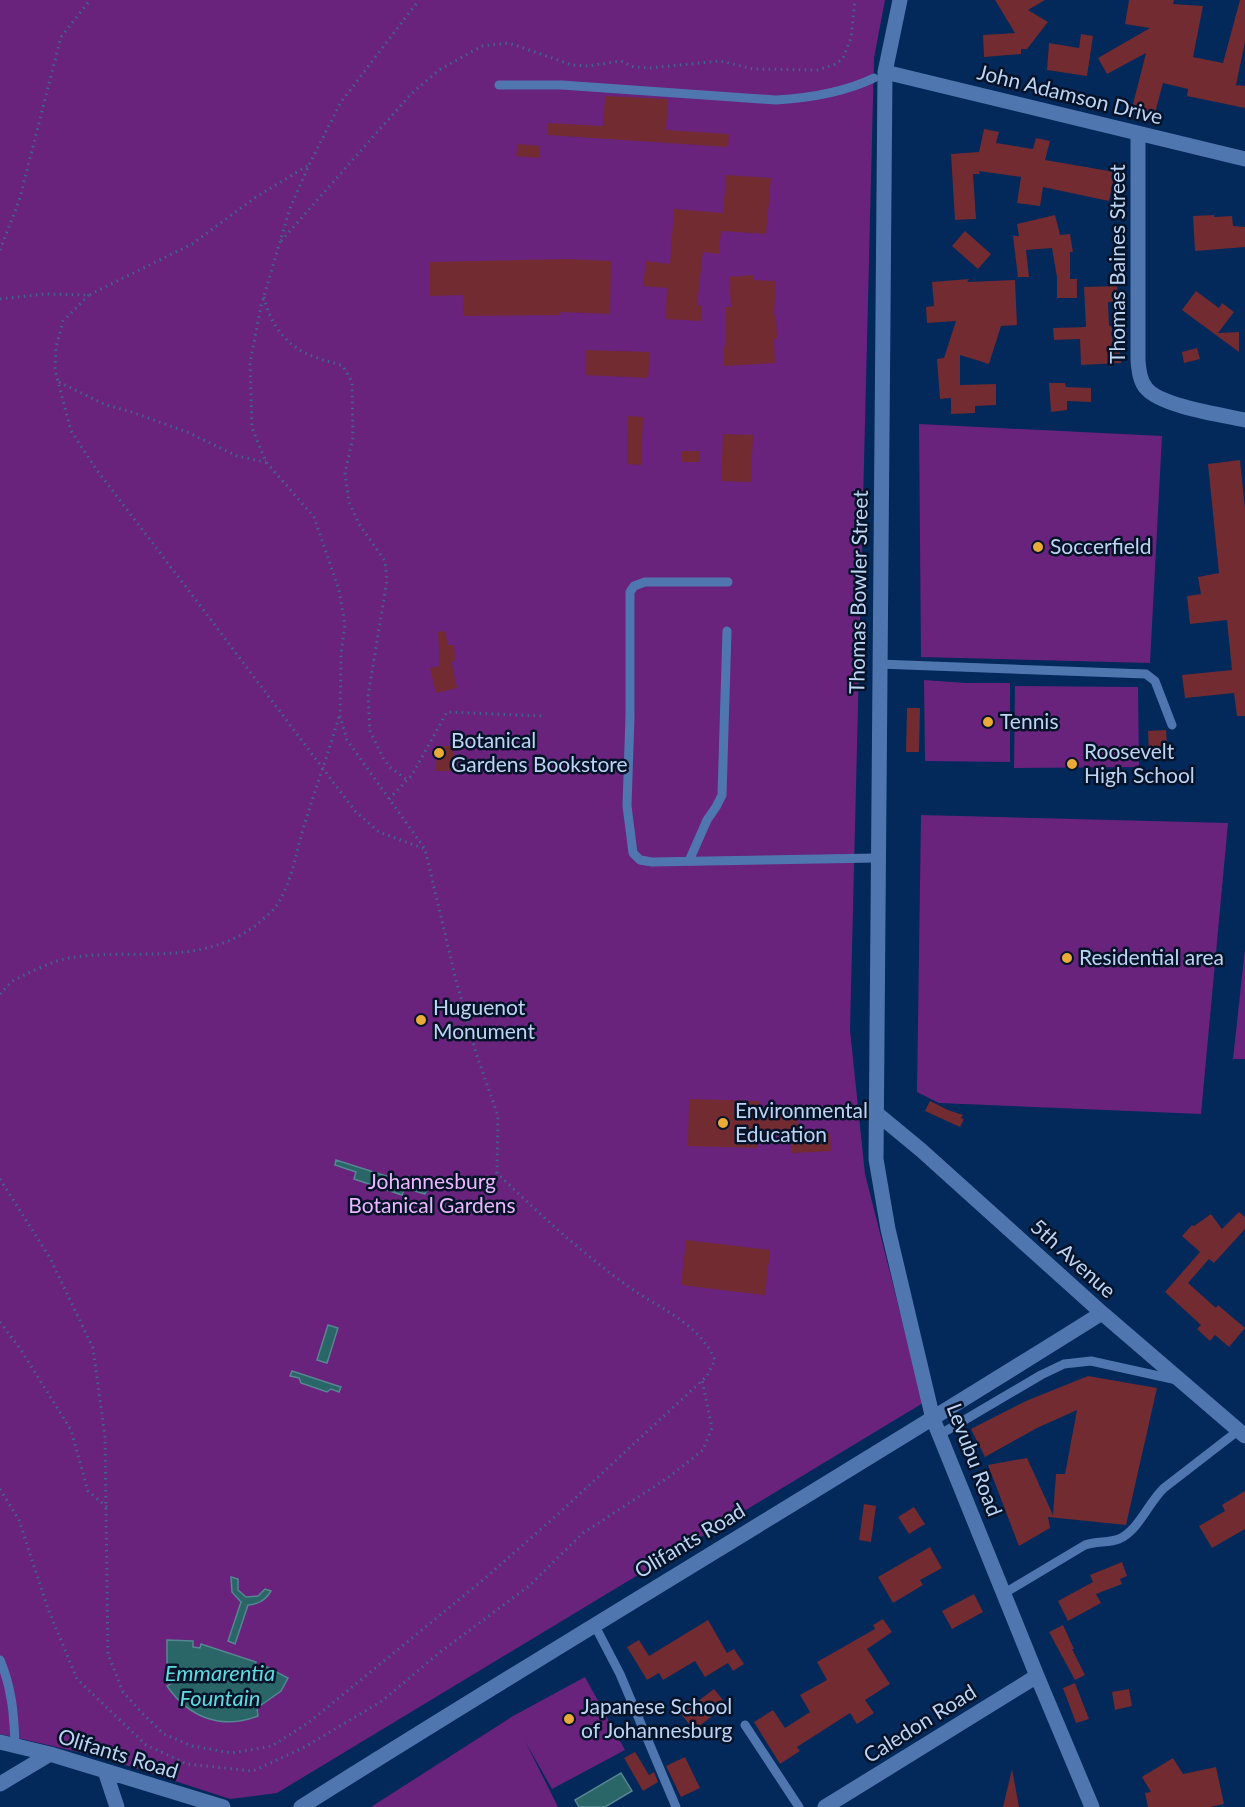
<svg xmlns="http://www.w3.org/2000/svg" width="1245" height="1807" font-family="Lato,sans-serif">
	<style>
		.green { fill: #69237c }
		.water { fill: #2a6567; stroke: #568691; stroke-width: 1.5 }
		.building { fill: #712b31 }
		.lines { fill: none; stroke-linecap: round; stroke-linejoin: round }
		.path { stroke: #43638e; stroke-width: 3; stroke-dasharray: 1.5 4.5; stroke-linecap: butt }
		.service { stroke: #5076b0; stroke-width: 9 }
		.minor { stroke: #5076b0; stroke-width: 15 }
		.poi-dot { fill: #e9aa38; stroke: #051329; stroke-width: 2 }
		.labels { text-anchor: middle; stroke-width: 5; stroke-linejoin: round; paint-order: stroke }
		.street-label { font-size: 21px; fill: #bed4f3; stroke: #051329 }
		.poi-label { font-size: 21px; fill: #bed4f3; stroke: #051329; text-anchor: start }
		.park-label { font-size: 21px; fill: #ecb7fc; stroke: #051329 }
		.water-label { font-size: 22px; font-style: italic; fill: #5fdbdf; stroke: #051329 }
	</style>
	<rect width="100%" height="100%" fill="#03285a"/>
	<!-- green -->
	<path class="green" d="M0,0H885L874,58L850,1030L865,1174L923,1403L277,1793L230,1799L104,1758L0,1734Z
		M919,424L1162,436L1150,663L921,657Z
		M924,680L966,683H1010V762L925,761Z
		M1015,686L1138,687L1139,767L1014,768Z
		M921,815L1228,823L1201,1114L939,1103L917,1092Z
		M1245,949V1059H1233Z
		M585,1677L625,1750L552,1789L525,1741L558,1807H371L513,1716Z"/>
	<!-- water -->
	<path class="water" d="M336,1160L427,1189L425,1194L405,1188L402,1195L354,1179L356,1172L335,1165Z
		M328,1325L338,1328L327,1363L317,1360Z
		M292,1371L341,1387L339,1392L331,1389L327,1392L301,1383L299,1378L290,1376Z
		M231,1577L238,1579V1590L246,1597L258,1596L265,1589L271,1591C265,1601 258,1604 248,1605L235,1644L228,1641L241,1602L232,1592Z
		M167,1640L193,1641V1647L200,1648L201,1644L256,1662L255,1667L262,1670L265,1666L288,1678L281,1691L257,1708L258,1716C222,1730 189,1718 167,1686L174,1682L167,1662Z
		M621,1773L632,1791L605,1807H579L575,1800Z"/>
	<!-- building -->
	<path class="building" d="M995,0H1045L1028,10L1048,22L1027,49H1021V54L984,57L983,35L1015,33Z
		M1129,0H1174L1173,4L1203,6L1193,57L1223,63L1240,0H1245V42L1236,85L1245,86V108L1187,96L1188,89L1163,83L1155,113L1132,108L1146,53L1107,74L1098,58L1150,28L1125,24Z
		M1081,34L1093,36L1087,76L1047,70L1049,43L1079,48Z
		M605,96L668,99L666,130L729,134L728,147L548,135V123L603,126Z
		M984,129L999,132L996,143L1033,149L1036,138L1050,141L1045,160L1115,172L1109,201L1043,187L1040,206L1017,203L1021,177L979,171L980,174H973L976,219L955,220L951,154L979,152Z
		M518,144L540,146L539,158L516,156Z
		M726,175L771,178L766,234L721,231L719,254L703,252L697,305L702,306L701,321L665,319L667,288L643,286L646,261L670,264L674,209L723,213Z
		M1055,215L1060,235L1070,234L1073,252H1070V279H1077V298H1057V277L1052,248L1026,250L1029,277H1018L1013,236H1019L1017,224Z
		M1214,215V217L1232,216L1233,226L1245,227V247L1195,251L1193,216Z
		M965,231L991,254L978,269L952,246Z
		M567,259L611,261L610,314L560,312L561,315L463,316L464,295L430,296V262Z
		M753,275V280L776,281L774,315H776L777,338L774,339L775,363L723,366V346H726V307H731L729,277Z
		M969,279L967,282L1015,280L1017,325L1001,326L989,364L960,355V385L996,384V405L975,406V413L951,414V398L940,399L937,359L944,358L956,321L927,323L926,307L934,306L932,282Z
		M1117,286L1118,301L1108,302L1109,326H1112L1113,351H1120L1121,363L1081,365L1080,339L1054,340L1053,328L1086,327L1084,287Z
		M1196,291L1219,308L1222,303L1234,312L1218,333L1239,332V352L1182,310Z
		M1197,348L1200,359L1184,363L1182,352Z
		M586,350L650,352L648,378L585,375Z
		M1049,383H1065L1066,387L1091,388V402L1067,401V410L1051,412Z
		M628,416L643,417L641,465L627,464Z
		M723,434L753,435L751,482L721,481Z
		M682,451H700V462H682Z
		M1240,460L1245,509V716H1237L1234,693L1185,698L1182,675L1232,670L1227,620L1190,624L1187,596L1201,594L1198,577L1219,573L1208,464Z
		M445,631L448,645H454L455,661H451L457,688L436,693L430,668L440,666L438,632Z
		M907,708H920L919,752H906Z
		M1166,730L1168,755L1149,756L1148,731Z
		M437,746H453V771H436Z
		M689,1099L759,1101V1113L797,1111V1129L758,1130L757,1148L688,1146Z
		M930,1101L948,1110L963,1115L961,1118L964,1119L960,1127L925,1111Z
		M830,1133L831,1151L792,1153L791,1135Z
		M1239,1212L1245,1217V1229L1214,1263L1209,1259L1188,1283L1216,1308L1218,1305L1245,1328L1229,1347L1215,1335L1210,1341L1197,1329L1201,1325L1165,1292L1200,1252L1182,1236L1192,1225L1194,1226L1211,1214L1222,1229Z
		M686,1240L770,1250L765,1295L681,1285Z
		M1088,1376L1157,1388L1126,1525L1048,1517L1050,1528L1019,1546L988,1465L1027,1458L1053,1515L1056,1474H1065L1077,1410L1037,1428L985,1457L971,1429L1026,1401Z
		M1245,1491V1529L1212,1548L1199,1526L1225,1511L1222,1505Z
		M864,1504L876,1506L871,1542L859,1540Z
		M914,1507L925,1524L909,1534L898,1517Z
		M930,1547L942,1568L920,1580L923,1585L893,1603L878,1577Z
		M1122,1562L1127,1576L1120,1579L1122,1584L1096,1594L1101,1603L1068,1621L1058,1601L1093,1582L1090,1575Z
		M974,1594L983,1612L952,1629L942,1611Z
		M883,1619L892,1632L867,1649L890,1684L865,1700L874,1713L857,1724L850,1713L797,1747L800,1751L780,1764L754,1722L773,1710L785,1728L810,1712L800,1695L827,1680L817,1662L875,1629L873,1625Z
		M708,1620L727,1653L734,1649L744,1664L733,1671L728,1663L705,1677L695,1661L663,1680L659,1673L647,1680L627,1647L639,1640L649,1656Z
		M1063,1625L1074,1649H1072L1085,1675L1075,1680L1049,1632Z
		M1075,1683L1089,1719L1076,1723L1063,1688Z
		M714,1689L727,1705L694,1730L681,1714Z
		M1129,1689L1132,1706L1115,1710L1112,1692Z
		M635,1752L649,1775L654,1772L658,1782L643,1791L624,1758Z
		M685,1757L700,1788L681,1797L666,1766Z
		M1173,1758L1183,1774L1216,1767L1224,1804L1210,1807H1148L1145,1793L1151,1792L1142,1777Z
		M1012,1769L1019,1807H1003Z"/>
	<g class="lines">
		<!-- path -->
		<path class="path" d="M281,241L411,94L439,70L482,46L509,43L572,65L588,66L621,61L634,67L649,68L720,61L753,69L818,70L836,64L843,58L851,38L855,0
			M0,250L19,201L61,37L90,0
			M89,295L63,321L56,347L55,370L71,431L96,469L199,604L355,811L379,832L425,849
			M264,297C270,325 288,348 315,357C324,361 333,362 343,366L352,382L353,437L345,473L349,502L359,524L385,561L387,580L368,696L370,731L383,758L390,767L407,780
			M0,299L45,294L89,295L192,244L256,197L307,166
			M59,382L106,405L129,411L187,432L237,456L266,462
			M389,799L412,775L447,712L543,716
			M0,994C4,990 9,984 13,981C25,974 51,962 64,959C129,946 195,969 255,926C262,920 272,912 278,904C292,880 296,853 304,826C315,790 328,754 339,717
			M0,1179L50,1258L93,1348L105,1437L108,1654L123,1692L143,1714L164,1734L192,1746L232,1753L272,1746L308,1723L483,1580L556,1516L707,1376L715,1360C699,1323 660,1309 629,1287C582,1253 539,1214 497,1173L498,1116L476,1053L456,980L425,849L347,740L340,716L341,654L345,625L339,590L314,517L266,462L252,428L250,363L261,306L290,208L309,165L341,102L419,0
			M0,1322L21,1350L71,1430L88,1491L108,1508
			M0,1489L19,1520L48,1609L77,1679L146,1745L187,1764L253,1771L303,1748L382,1701L439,1653L529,1586L583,1533L669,1477L703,1450L712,1428L702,1380"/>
		<!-- service -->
		<path class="service" d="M499,85H562L776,100C809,98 843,93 874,78
			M728,582H645L634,586L630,592V716L627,806L633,853L640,860L652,862L877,858
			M879,664L1146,674L1155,681L1172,725
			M689,861L707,820L716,807L722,795L727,631
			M939,1435L1041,1375L1064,1364L1091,1361L1177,1380
			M1003,1594L1085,1545C1096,1541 1109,1543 1119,1539C1139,1530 1148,1503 1164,1488L1239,1430
			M594,1624L620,1674L676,1807
			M0,1660C12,1688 14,1715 15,1745
			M745,1725L799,1807"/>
		<!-- minor -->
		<path class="minor" d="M900,0L885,72L876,1159L888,1229L933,1419L1037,1676L1092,1807
			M885,72L1245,159
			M1138,133V361C1139,371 1140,381 1146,388C1160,406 1222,415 1245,420
			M875,1112L921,1150L1102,1313L1245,1436
			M0,1742L50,1754L223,1807
			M105,1771L117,1807
			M0,1784L50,1754
			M301,1807C566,1640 836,1480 1102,1313
			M825,1807L1037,1676"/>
	</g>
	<!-- markers -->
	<g class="poi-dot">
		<circle cx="1038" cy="547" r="6"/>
		<circle cx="988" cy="722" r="6"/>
		<circle cx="439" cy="753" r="6"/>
		<circle cx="1072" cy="764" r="6"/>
		<circle cx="1067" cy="958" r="6"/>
		<circle cx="421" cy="1020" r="6"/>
		<circle cx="723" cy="1123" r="6"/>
		<circle cx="569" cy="1719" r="6"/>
	</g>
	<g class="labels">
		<!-- street labels -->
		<g class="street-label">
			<text transform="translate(1070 95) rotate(14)" y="7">John Adamson Drive</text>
			<text transform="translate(1118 264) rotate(-90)" y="7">Thomas Baines Street</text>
			<text transform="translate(859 592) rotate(-89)" y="7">Thomas Bowler Street</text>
			<text transform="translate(1073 1259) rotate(42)" y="7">5th Avenue</text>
			<text transform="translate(974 1460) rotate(69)" y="7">Levubu Road</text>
			<text transform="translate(690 1541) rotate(-31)" y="7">Olifants Road</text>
			<text transform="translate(920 1724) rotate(-32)" y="7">Caledon Road</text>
			<text transform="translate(118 1754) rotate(17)" y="7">Olifants Road</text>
		</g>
		<!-- poi labels -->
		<g class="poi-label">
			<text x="1050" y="554">Soccerfield</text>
			<text x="1000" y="729">Tennis</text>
			<text x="451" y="748">Botanical<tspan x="451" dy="24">Gardens Bookstore</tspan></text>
			<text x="1084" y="759">Roosevelt<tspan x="1084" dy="24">High School</tspan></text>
			<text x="1079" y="965">Residential area</text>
			<text x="433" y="1015">Huguenot<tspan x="433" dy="24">Monument</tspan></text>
			<text x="735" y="1118">Environmental<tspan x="735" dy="24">Education</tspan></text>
			<text x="581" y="1714">Japanese School<tspan x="581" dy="24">of Johannesburg</tspan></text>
		</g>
		<!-- park labels -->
		<g class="park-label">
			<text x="432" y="1189">Johannesburg<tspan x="432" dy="24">Botanical Gardens</tspan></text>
		</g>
		<!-- water labels -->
		<g class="water-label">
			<text x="220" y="1681">Emmarentia<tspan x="220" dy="25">Fountain</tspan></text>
		</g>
	</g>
</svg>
